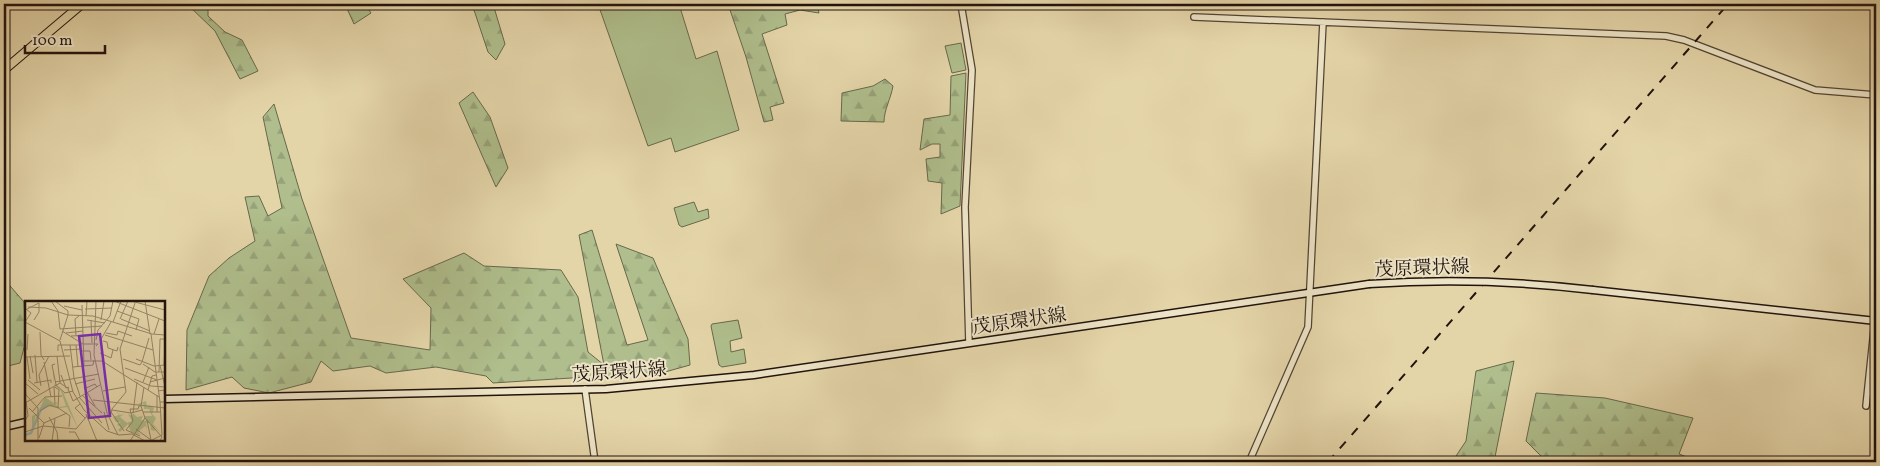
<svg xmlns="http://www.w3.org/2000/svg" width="1880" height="466" font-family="Vollkorn,'Noto Serif JP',serif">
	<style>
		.grass { fill: #afbe8c; stroke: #68684c }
		.forest { fill: url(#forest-firs); stroke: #68684c }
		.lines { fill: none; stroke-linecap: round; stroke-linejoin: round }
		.tertiary-casing { stroke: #524433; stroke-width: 8 }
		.secondary-casing { stroke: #21130c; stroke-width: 9 }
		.trunk-casing { stroke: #21130c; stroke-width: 10 }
		.tertiary { stroke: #ede4c7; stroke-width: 5.5 }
		.secondary { stroke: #ede4c7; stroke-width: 6 }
		.trunk { stroke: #e4d5a9; stroke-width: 8 }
		.rail { stroke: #21130c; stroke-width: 2; stroke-dasharray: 9 9; stroke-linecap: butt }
		.secondary-bridge-casing { stroke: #21130c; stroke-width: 9; stroke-linecap: butt }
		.secondary-bridge { stroke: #ede4c7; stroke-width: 6 }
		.labels { text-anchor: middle; stroke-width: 4; stroke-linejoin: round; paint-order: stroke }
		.street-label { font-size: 19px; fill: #21130c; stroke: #ede4c7 }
		.inset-river { fill: none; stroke: #9bb6b4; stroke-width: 2.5 }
		.inset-road { fill: none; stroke: #96876a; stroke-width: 1 }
		.view { fill: #7b2cbf; fill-opacity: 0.15; stroke: #7b2cbf; stroke-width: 2.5 }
		.inset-edge { fill: none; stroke: #21130c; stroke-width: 2.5 }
	</style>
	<defs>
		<pattern id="forest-firs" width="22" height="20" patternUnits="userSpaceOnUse" patternTransform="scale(1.25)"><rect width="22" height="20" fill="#afbe8c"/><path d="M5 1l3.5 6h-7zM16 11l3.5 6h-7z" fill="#96a278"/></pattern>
	</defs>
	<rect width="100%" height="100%" fill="#e4d5a9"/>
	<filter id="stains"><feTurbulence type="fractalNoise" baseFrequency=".004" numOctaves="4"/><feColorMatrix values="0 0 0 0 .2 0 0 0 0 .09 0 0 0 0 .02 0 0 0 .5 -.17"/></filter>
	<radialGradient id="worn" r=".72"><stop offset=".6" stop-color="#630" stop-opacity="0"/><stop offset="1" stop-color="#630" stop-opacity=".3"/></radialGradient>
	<!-- grass -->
	<path class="grass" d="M598,4H679L696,59L717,51L739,130L675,152L671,138L648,146Z
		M961,43L966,70L952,73L945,46Z
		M694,202L698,212L708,209L709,218L682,227L679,225L674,208Z
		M738,320L742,338L730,341L731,352L744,349L746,363L722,367L719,365L711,326L712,324Z"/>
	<!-- forest -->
	<path class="forest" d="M187,4H208V16L225,32L242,40L258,71L240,79L215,31Z
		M345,4H365L371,13L354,24Z
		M472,4H493L505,44L496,60L488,52Z
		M728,4H817L819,13L800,10L785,14L787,25L762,34L784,103L770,107L773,120L764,122L746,57Z
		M966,73L960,206L941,214L942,183L928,181L926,159L940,157V144H932L920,150L924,119L950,115L951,76Z
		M885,79L893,86C891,98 884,110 884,122L841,121L842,93L873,86Z
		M473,92L490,117L508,168L496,187L459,103Z
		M274,104L302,199L351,338L430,350L431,308L403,279L464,253L484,266L561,270L578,297L588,352L604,365L579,235L592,230L627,345L648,340L616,244L653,258L688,339L690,365L665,372L493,383L486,376L436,367L386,373L370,366L333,371L321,361L311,382L269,393L244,388L232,377L186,390L187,330L209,276L229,258L255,241L245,197L259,196L268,216L282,208L263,117Z
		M4,279L24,302L26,340L20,363L4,367Z
		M1514,361L1494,462H1452L1466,441L1476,371Z
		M1536,393L1605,398L1693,418L1679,454L1700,462H1547L1526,441Z"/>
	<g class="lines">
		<!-- tertiary casing -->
		<g class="tertiary-casing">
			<path id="tertiary" d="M961,4L972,70L965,207L969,343
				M1194,17L1666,36L1684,40L1815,90L1876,95
				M585,389L595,462
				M1866,406L1876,310
				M1249,462L1308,327L1323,22"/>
		</g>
		<!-- secondary casing -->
		<g class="secondary-casing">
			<path id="secondary" d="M1593,290L1876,321
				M164,399L606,389L754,375L1369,284
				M4,427L26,422"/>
		</g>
		<!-- trunk casing -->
		<g class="trunk-casing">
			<path id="trunk" d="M4,70L82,4"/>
		</g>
		<!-- tertiary -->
		<use href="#tertiary" class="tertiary"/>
		<!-- secondary -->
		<use href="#secondary" class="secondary"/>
		<!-- trunk -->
		<use href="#trunk" class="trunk"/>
		<!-- rail -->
		<path class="rail" d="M1328,462L1728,4"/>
		<!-- secondary-bridge casing -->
		<g class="secondary-bridge-casing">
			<path id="secondary-bridge" d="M1369,284C1445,279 1518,281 1593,290"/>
		</g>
		<!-- secondary-bridge -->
		<use href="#secondary-bridge" class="secondary-bridge"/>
	</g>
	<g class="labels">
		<!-- street labels -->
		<g class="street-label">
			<text transform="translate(1422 267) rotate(-2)" y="7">茂原環状線</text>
			<text transform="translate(1019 320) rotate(-8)" y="7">茂原環状線</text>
			<text transform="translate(619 371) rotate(-4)" y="7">茂原環状線</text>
		</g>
	</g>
	<!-- overview -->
	<g transform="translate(25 301)">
		<rect width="140" height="140" fill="#e4d5a9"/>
		<path d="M19,54L28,70L29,74V83L38,91L53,127L42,106L35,107L21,105L10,116L8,128H7V115L13,112L20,96L30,103L33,100L31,104L34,106L41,105L36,90L29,84L28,70Z" fill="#afbe8c"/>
		<path d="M121,100L122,106L124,104L129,107L127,113L131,117L128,123L135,131L129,126L130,130L126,129L125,122H121L122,128L120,125L113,131L116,134L106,131L103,123L95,131L93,129L96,126L92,124L96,121H91L88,116L94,114L91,110L95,114L99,113L95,116L102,122L107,120L103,113L107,115L108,112L112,116L118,115L116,119L121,120L120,115H127L124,108H119L118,102L115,107L113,103Z" fill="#afbe8c"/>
		<path class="inset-river" d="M0,134L6,132L16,108L23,104"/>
		<path class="inset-road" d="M26,0L33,10L35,28L77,25M30,0L43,10V14L68,15L127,33L140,34M71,0L69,54L82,112L93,134M89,0L140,20M106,0L140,9M120,0L125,33M57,4L59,65M39,5L57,9M3,6L21,7L43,14L35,39M60,8L87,7M0,9L14,2V11L9,19M92,10L114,18L111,29M61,15L62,0M95,18L103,0M96,18L125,30M62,19L80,22M66,19L67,42M76,19L79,0M0,21L6,12L1,8M0,21L35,40L48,91L59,109L82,130L94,134L107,133L120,140M88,21L96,0M37,30L58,43H73L71,45M15,31L16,54L19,59M41,32L58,30M81,32L92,34L93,30L107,35M126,33L135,101M129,33L134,18M80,34L128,49M46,35L71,34M51,35L50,18L54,15M71,39L73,29L85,15L88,0M75,40L86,21M78,40L82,41L83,47L92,50L93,46M45,44L49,77L55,95M51,44L53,66M2,49L3,33M39,49L57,48M33,50V44H57M57,50H65L66,59M75,52L86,57L88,49M10,54L12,81M5,55L8,72M32,55L35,82L44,88M0,56L45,55M2,56L5,78M98,58L115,64L117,61M111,58L129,65L140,64M58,60H77L134,96M19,61L26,96M117,61L124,37M30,63L27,64L31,84L40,92L48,90M118,63L130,71H140M135,64L140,86M139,64L140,44M48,66L68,64L69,59M100,67L132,79M134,71L135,38H140M36,74L41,87L44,86M109,78L126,85L140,86M3,79L15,89M30,81L74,73M118,81L124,66M125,81L140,77M0,82L13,93M9,82L26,79V82M50,83L70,78M16,85L14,74L24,55M29,86L30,103M59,86L70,105M119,86L116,105L120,117L137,136L135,140M0,87L1,94L13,107V140M43,88L48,100L75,84M59,88L70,83L72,86M123,89L127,75L131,74M78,90L100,86M133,90L139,89L140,99M57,94L77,112M132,94V111M54,96L77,122M68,99L140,107M0,102L35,82M55,103L50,107L60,117M32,106L45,115L44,126M4,107L19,122M87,109L106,112L117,109M15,110L25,104L33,107L34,89L30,86M7,111L20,96L37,95M79,111L84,129M86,111L99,130M118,111H135M108,112L112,81M61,113L72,140M24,116L32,131L33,140M85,116L87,108L101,91L95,48L110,2M0,119L3,115L1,100M122,119L126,139M111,128L126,139M101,129L108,120L105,108H113L114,105M101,129L115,135M0,131L18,125L51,128L62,115M44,131H50L55,140M14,137L19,122L42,112M27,140L30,118M105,140L120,117M125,140L137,134L135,101H139"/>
		<path class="view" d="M75,33L85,115L64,117L54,35Z"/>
		<rect width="140" height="140" class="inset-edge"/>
	</g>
	<!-- margin -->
	<rect width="1880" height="466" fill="none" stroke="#e4d5a9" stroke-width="20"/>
	<rect x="5" y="5" width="1870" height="456" fill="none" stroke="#21130c" stroke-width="2.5"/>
	<rect x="10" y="10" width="1860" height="446" fill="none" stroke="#21130c"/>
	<!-- scale -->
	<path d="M25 45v8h80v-8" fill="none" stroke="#21130c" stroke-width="2.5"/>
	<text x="32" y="45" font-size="15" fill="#21130c" stroke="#ede4c7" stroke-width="4" paint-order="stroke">100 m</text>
	<rect width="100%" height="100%" filter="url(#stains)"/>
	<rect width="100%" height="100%" fill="url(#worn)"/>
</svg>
